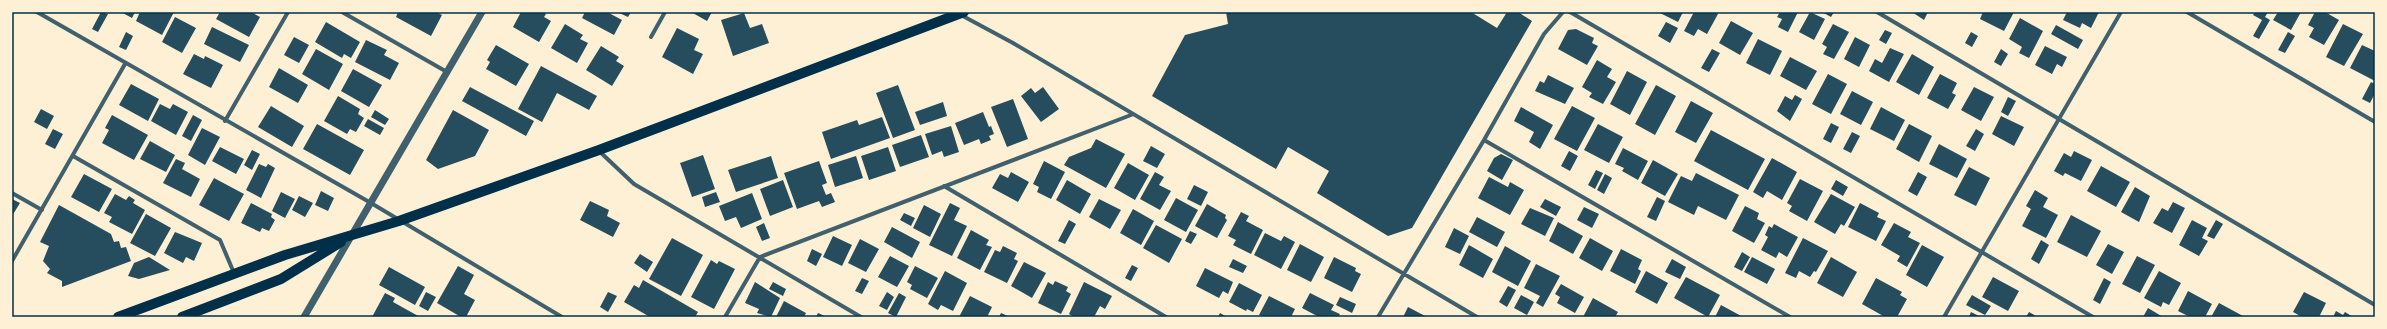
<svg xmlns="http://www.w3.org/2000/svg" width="2387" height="329" font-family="'Fira Sans',sans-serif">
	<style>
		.building { fill: #264d5e }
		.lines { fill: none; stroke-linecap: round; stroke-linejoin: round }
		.minor { stroke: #3f606c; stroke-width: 4 }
		.tertiary { stroke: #3f606c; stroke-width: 7 }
		.primary { stroke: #003049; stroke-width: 10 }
		.neatline { fill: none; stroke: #003049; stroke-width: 1.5 }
	</style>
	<rect width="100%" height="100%" fill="#fdf0d5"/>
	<!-- building -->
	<path class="building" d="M101,12L108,14L98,32L92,29Z
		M121,12H135L132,18Z
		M140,12H174L162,35L136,21Z
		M220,12H251L260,17L249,37L216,19Z
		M398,12H436L442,15L431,36L396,17Z
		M521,12H543L546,14L544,17L551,21L539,42L513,27Z
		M585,12H607L622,20L614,35L582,18Z
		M617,12H631L628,17Z
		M691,12H712L707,21Z
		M1226,12H1471L1497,28L1507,12H1518L1532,21L1412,228L1388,236L1317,193L1329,171L1288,147L1276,169L1152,96L1185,35L1228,24Z
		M1658,12H1683L1678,22Z
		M1694,12H1714L1718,14L1707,34L1698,29L1694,36L1684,31Z
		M1780,12H1798L1788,32L1778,27L1782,19L1777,17Z
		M1810,12L1825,19L1814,40L1799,32Z
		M1822,12H1834L1831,17Z
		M1912,12H1928L1924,20Z
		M1983,12H2014L2004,31L1980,19Z
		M2067,12H2099L2091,28L2082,23L2080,28L2063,20Z
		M2255,12H2268L2265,17L2270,20L2259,39L2253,36L2262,20L2253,15Z
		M2278,12H2301L2291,30L2273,20Z
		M2315,12H2325L2339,20L2324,45L2309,37L2314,28L2308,25Z
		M744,13L750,28L762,24L769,43L733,56L721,20Z
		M175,17L196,28L182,53L162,42Z
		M2020,18L2043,31L2029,58L2019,53L2022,47L2009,39Z
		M1731,21L1753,33L1740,55L1719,43Z
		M326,22L360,42L351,58L344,54L342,58L315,42Z
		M1666,22L1678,28L1670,43L1658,36Z
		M565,24L583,35L580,39L588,43L577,63L551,48Z
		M1833,24L1849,32L1834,59L1823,54L1827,47L1822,44Z
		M2343,24L2363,34L2344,66L2326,57Z
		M2056,25L2083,40L2078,49L2051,34Z
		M212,27L249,45L240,62L204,44Z
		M677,28L699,39L694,50L703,54L693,74L662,57Z
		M1576,29L1594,38L1592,43L1598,46L1587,65L1558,49L1568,30Z
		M1885,30L1892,33L1886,44L1879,40Z
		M126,32L133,36L126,50L119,47Z
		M1971,32L1978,36L1972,47L1965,43Z
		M2288,32L2295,36L2285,53L2278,50Z
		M294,37L309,45L299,63L284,55Z
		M1855,37L1870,45L1859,67L1844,59Z
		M1758,39L1782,51L1770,75L1746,63Z
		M366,40L387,50L384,55L399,63L390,80L355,62Z
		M496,45L529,64L516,86L486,69L490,62L487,60Z
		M2362,45L2375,51V81L2350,68Z
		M601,46L619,57L616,61L624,66L612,86L586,70Z
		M2045,46L2067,57L2062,67L2057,64L2052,74L2035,65Z
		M1890,48L1904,54L1889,82L1869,71L1875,59L1882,63Z
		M316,49L343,64L329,90L302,74Z
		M1712,49L1720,53L1709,72L1701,68Z
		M2001,49L2008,54L2001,66L1994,62Z
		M194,54L204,59L205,56L223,65L211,88L183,74Z
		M1912,54L1934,67L1919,95L1896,82Z
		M1790,57L1817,71L1806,90L1780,76Z
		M1597,60L1612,69L1607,77L1616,82L1603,104L1589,97L1592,93L1582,87Z
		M541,66L597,96L589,110L557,93L542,122L518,109Z
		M279,68L308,85L298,103L269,87Z
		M353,69L382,85L369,107L341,91Z
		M1627,71L1647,82L1630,115L1610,104Z
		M1828,74L1847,84L1831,114L1812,104Z
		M1940,74L1957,83L1952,93L1956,95L1948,109L1927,98Z
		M1548,75L1574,88L1565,104L1535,91L1540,81L1544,83Z
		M2371,82L2375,84V93L2370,103L2362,99Z
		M131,84L159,99L148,121L119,105Z
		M898,85L915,130L893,138L876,93Z
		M1656,85L1676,96L1655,135L1635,124Z
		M470,87L534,121L526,136L462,101Z
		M1043,87L1059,109L1041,122L1021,96L1031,88L1035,93Z
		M1974,87L1994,97L1981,121L1961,110Z
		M1852,91L1873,102L1861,125L1840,114Z
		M1795,95L1802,99L1790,121L1777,111L1785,96L1792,100Z
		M338,96L360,109L358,114L364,118L356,132L350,129L347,134L324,121Z
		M2008,97L2016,101L2008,116L2001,112Z
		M1013,99L1028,139L1007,147L991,107Z
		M1691,101L1713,113L1696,143L1675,132Z
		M943,102L947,116L920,125L915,112Z
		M160,104L170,109L173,104L188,112L176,135L151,121Z
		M271,106L304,126L292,147L258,127Z
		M1572,106L1595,118L1577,151L1554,139Z
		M1521,107L1553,125L1540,149L1529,142L1534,132L1514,121Z
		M1881,107L1905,120L1894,141L1870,129Z
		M41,109L54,116L47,129L34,122Z
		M375,110L389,119L385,125L371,117Z
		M453,110L489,130L475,156L438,169L426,160Z
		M983,112L989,127L991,126L994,134L989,136L991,140L981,144L979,139L964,145L955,123Z
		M112,115L148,135L134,160L102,143L109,130L105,128Z
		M193,115L202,120L191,141L182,136Z
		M2001,116L2024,127L2014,146L1992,134Z
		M882,117L890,138L831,159L822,132L857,120L859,125Z
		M368,119L384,128L380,135L364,126Z
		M1831,123L1839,127L1831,143L1823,139Z
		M317,124L364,150L350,175L303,149Z
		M1598,124L1623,137L1609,163L1584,150Z
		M1909,124L1932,136L1919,162L1896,149Z
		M951,126L959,152L944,157L942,151L932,155L925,134Z
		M202,128L220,137L205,165L188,155Z
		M53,129L63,134L55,149L45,144Z
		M1976,129L1984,134L1975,151L1966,146Z
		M1711,130L1765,159L1748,190L1694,161Z
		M1852,132L1860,136L1851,153L1843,149Z
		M921,135L929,157L900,167L892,145Z
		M1096,139L1125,154L1106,188L1064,165L1069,157L1091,148Z
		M150,141L175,155L166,172L140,159Z
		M1939,144L1967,159L1957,178L1929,164Z
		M1151,146L1165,154L1157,168L1143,161Z
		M220,147L244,159L236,174L212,161Z
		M888,147L896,171L869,180L861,156Z
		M1623,148L1648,161L1638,180L1622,171L1624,168L1615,164Z
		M252,150L260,154L252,170L244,165Z
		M1569,151L1578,156L1570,171L1561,166Z
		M2074,151L2092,160L2081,181L2065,173L2063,176L2054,171L2064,153L2071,157Z
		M1501,154L1513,160L1502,180L1487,171L1494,158Z
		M703,155L715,189L692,197L680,163Z
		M771,156L778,178L736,192L728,170Z
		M856,156L863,178L835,187L828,165Z
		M1772,158L1797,172L1782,200L1767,191L1763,198L1753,192Z
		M176,159L185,163L182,169L200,179L191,197L163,183Z
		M1653,160L1678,174L1665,196L1641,183Z
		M819,161L827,183L822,185L826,195L831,193L835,202L822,207L819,201L797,209L784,173Z
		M1044,161L1065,172L1051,199L1037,192L1039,187L1033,184Z
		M1128,163L1149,175L1135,200L1114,188Z
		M259,164L266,167L268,164L275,168L261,198L246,190Z
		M2101,166L2130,182L2116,207L2087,191Z
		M1969,167L1990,178L1976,206L1954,195Z
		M1596,170L1603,173L1595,189L1588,185Z
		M1011,172L1029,182L1018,202L992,188L1000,174L1008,178Z
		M1155,172L1164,177L1159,185L1171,191L1160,210L1140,199Z
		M1918,172L1927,177L1917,196L1908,191Z
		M1696,173L1739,195L1726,220L1698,206L1694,215L1668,202L1681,176L1692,181Z
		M84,174L112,189L99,212L71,197Z
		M1605,174L1612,178L1604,194L1597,190Z
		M1489,177L1508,187L1510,182L1524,190L1510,215L1478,198Z
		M214,178L244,194L229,221L199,205Z
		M1800,179L1823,191L1807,221L1789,211L1792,206L1787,203Z
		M783,180L793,207L770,216L760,189Z
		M1067,180L1091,194L1080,214L1056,200Z
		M1836,180L1848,187L1843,196L1831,189Z
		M1194,185L1208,192L1201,206L1187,199Z
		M2135,187L2150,196L2139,222L2121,212Z
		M2035,190L2048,198L2043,207L2058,215L2046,238L2022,226L2031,209L2026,206Z
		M321,191L334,198L328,211L315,205Z
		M281,192L295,199L285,218L272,211Z
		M716,192L720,202L705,207L702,197Z
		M752,193L762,219L741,228L736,217L725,221L719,206Z
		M115,194L126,200L129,196L135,200L133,203L145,210L132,234L109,222L112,217L104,213Z
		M1831,194L1855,207L1844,226L1841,224L1835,234L1814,222Z
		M299,196L313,203L305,217L292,210Z
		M1657,197L1665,201L1656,221L1647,217Z
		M1176,198L1198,210L1186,232L1164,220Z
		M12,199L20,203L12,216Z
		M1099,199L1121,210L1110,229L1089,217Z
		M1545,199L1561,207L1556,216L1540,207Z
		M590,201L609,210L607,216L620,223L613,237L580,220Z
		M2173,202L2185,208L2172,233L2153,223L2162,208L2168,211Z
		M251,203L272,214L271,217L275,220L269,231L262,228L260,232L241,223Z
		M950,203L960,208L954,220L967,226L952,256L929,245Z
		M1860,203L1879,213L1877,217L1886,221L1876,241L1848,227Z
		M1207,204L1226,215L1225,218L1227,220L1217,238L1195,226Z
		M59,205L111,234L114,242L119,241L121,248L126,247L131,261L62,287V281L47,273L50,269L43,261L49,246L40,242Z
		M924,205L941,214L930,237L913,228Z
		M1745,206L1759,213L1757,219L1765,223L1754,243L1732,231Z
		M1584,207L1599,214L1592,228L1577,220Z
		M1530,208L1554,218L1545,236L1521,224Z
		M1133,209L1154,221L1141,245L1120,233Z
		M1241,212L1249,216L1246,221L1263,230L1251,254L1233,245L1236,240L1228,236Z
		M904,213L915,218L911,226L900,220Z
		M146,214L171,228L155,256L130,243Z
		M2071,215L2101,231L2087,257L2057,242Z
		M1477,217L1505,232L1497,247L1469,232Z
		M1069,220L1076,224L1065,244L1058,241Z
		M2192,220L2207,228L2202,238L2208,241L2199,256L2179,245Z
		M2216,220L2223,224L2214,239L2207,236Z
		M1558,222L1583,236L1573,254L1549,241Z
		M764,223L770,238L762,241L756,227Z
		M1894,223L1911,232L1908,237L1920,243L1907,267L1897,261L1900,256L1881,245Z
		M1774,224L1798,237L1787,257L1779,252L1776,258L1761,250L1768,237L1765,235L1769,226L1772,228Z
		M1156,225L1182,239L1169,263L1143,248Z
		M892,227L920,242L912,258L884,242Z
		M1454,228L1469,236L1460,254L1445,247Z
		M971,230L989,240L986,245L992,247L980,270L957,258Z
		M1190,231L1197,234L1191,244L1185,241Z
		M175,232L202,243L194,261L186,257L183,263L164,253Z
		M1265,233L1281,241L1284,236L1295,242L1281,269L1254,255Z
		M833,236L852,245L842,266L823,257Z
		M672,238L703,255L681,296L649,279Z
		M1590,238L1613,251L1602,271L1579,258Z
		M1803,238L1828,251L1816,272L1814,271L1810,277L1799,271L1796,278L1785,273Z
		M860,239L879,249L866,272L848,263Z
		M2041,240L2049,245L2039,264L2031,259Z
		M1300,244L1324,257L1311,282L1287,270Z
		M2108,244L2124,252L2112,274L2096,265Z
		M1469,245L1493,259L1483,278L1459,265Z
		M1922,245L1944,257L1927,287L1906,275Z
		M1003,246L1017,253L1014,259L1018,261L1007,283L984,272L995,250L1000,252Z
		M1505,246L1531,261L1518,286L1492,272Z
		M812,249L822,254L816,266L807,261Z
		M1621,249L1642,260L1638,269L1641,271L1635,284L1610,271Z
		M1742,252L1750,257L1742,271L1734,267Z
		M640,254L653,262L647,272L634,263Z
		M890,256L909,266L897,287L878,277Z
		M2137,256L2155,265L2140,293L2122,284Z
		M149,257L170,270L139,279L128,276L134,263Z
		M1334,257L1356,268L1355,271L1361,274L1352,292L1324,278Z
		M1752,257L1775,269L1767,284L1744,272Z
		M1831,257L1857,272L1843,297L1817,283Z
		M1233,259L1247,266L1243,273L1229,267Z
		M1672,259L1686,267L1680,279L1665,272Z
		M711,260L717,264L719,261L735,269L714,309L691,297Z
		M1024,262L1046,273L1032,298L1011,286Z
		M1536,264L1560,276L1543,307L1536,303L1540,296L1524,288Z
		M1132,265L1138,268L1131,281L1125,278Z
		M458,266L474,275L464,294L475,300L466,317H461L437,303Z
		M915,266L938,278L927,298L910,289L912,285L907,282Z
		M389,267L425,287L415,305L379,285Z
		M1205,268L1233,282L1228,294L1223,291L1219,298L1196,286Z
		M945,271L967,283L953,311L941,305L938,310L928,304Z
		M1646,271L1668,283L1657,304L1635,292Z
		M2159,271L2181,283L2169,305L2163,302L2161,307L2144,298Z
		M1686,277L1720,295L1708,317L1674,298Z
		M1993,277L2019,291L2008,311L1982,297Z
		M862,278L869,281L862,294L855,291Z
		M1876,278L1902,292L1900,295L1907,299L1897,317H1885L1862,304Z
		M2104,278L2111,282L2100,304L2093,300Z
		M643,280L698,312L695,317H650L624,302L634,285L639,288Z
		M1055,281L1068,287L1066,291L1071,294L1061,314L1038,303L1048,282L1053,285Z
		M755,282L780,298L771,317L757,313L759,309L745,303Z
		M773,282L786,289L783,296L769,289Z
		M1084,282L1112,296L1105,309L1100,306L1094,317H1074L1069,314Z
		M1239,283L1262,295L1253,312L1247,309L1246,311L1229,302Z
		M1561,284L1584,297L1575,313L1557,303L1560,297L1555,294Z
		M1508,286L1516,290L1507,307L1499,302Z
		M2188,291L2212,304L2205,317H2190L2178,311Z
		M426,292L436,297L428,311L419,306Z
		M608,292L617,296L608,312L600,307Z
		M887,292L894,297L887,310L879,306Z
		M2304,292L2326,303L2319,317H2302L2293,312Z
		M385,293L395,298L393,302L420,317H372Z
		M899,293L906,297L896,317L888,313Z
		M1310,293L1334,305L1331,310L1340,314L1338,317H1319L1302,308Z
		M1521,295L1534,302L1527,315L1514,308Z
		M1972,295L1991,306L1985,315L1966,305Z
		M970,296L992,307L987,317H959Z
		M1269,296L1295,309L1291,317H1264L1259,315Z
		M1340,297L1356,304L1352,313L1336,305Z
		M1593,298L1618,312L1615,317H1583Z
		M784,301L806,313L804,317H776Z
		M2219,303L2243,316L2242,317H2211Z
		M1721,305L1743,317H1715Z
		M1408,307L1427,317H1403Z
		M2148,308L2163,317H2143Z
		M2336,311L2343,315L2345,312L2353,317H2333Z
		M1971,312L1981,317H1969Z
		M2029,312L2038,317H2026Z
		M818,313L827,317H816Z
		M1001,313L1010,317H999Z
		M1220,313L1227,317H1218Z"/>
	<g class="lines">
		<!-- minor -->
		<path class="minor" d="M37,12L371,203L562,317
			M342,12L447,72
			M1570,12L2093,317
			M1877,12L2375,305
			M2187,12L2375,122
			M961,15L1013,43L1477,317
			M651,37L665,12
			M225,121L288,12
			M1484,140L1790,317
			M599,151L634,184L861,317
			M73,156L220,240L234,273
			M944,186L1166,317
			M12,193L42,210
			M12,261L125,64
			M725,317L760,257L1131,115
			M1378,317L1484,140L1544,34L1563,12
			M1944,317L2121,12"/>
		<!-- tertiary -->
		<path class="tertiary" d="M304,317L482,12"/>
		<!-- primary -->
		<path class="primary" d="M118,317L285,255L399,221L599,150L964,12
			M182,317L281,279L341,242"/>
	</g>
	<!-- border -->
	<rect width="2387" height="329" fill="none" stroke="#fdf0d5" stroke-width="26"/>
	<rect x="13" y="13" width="2361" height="303" class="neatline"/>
</svg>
